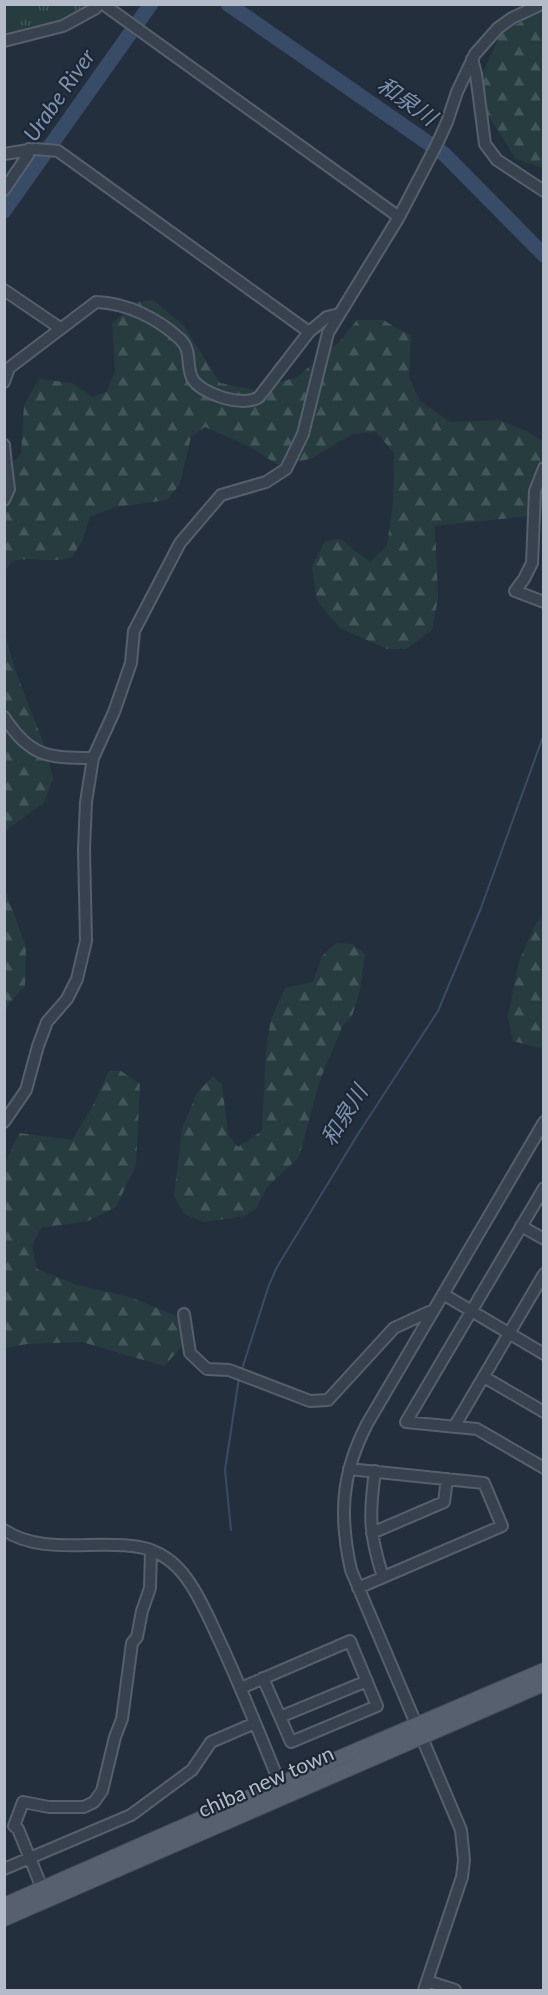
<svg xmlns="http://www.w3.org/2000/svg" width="548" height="1995" font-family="Lato,'Noto Sans JP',sans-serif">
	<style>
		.grass { fill: url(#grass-tufts) }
		.forest { fill: url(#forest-firs) }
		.garden { fill: #263c3f }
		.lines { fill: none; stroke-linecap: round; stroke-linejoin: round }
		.stream { stroke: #394c67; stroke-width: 2 }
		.river { stroke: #394c67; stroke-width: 15 }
		.minor-casing { stroke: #565f6c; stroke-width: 14 }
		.major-casing { stroke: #414a57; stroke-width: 16 }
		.minor { stroke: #38414e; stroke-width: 10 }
		.major { stroke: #56606e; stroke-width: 14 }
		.labels { text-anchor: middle; stroke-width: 4.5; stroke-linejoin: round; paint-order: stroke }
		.street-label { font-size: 21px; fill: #b4bcc9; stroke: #1d2633 }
		.water-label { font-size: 22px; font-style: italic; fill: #7c92b1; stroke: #1d2633 }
	</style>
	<defs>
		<pattern id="grass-tufts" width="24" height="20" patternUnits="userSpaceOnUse" patternTransform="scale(1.5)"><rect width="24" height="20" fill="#263c3f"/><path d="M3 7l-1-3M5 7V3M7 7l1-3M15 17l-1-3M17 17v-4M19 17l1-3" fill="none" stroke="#435659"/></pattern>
		<pattern id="forest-firs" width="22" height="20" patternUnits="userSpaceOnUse" patternTransform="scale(1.5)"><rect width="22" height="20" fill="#263c3f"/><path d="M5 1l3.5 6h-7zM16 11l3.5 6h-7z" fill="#435659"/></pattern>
	</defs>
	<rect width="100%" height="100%" fill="#242f3e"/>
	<!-- grass -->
	<path class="grass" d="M5,5H86L62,21L5,34Z"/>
	<!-- forest -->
	<path class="forest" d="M543,7V168L516,159L488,115L479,81L500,35Z
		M153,300L184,326L220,383L255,390L297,377L341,340L357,320H383L411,336L409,378L420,401L450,422L498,420L527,431L543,441V511L537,515L435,526L438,598L432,630L406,649H387L340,628L317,601L312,566L325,541L340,539L370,562L387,546L393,502L394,453L376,432L352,434L313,458L280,466L248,446L205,427L191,437L180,484L167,500L115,507L90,517L83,539L72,557C50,564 34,556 12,561L5,571V470L21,454L24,405L39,379L72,383L93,397L106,392L115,372L112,324L135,302Z
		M4,632L17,675L47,752L53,779L44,803L10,827L5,832Z
		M5,889L26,947L25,986L7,1006L5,1021Z
		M543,918V1049L513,1041L508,1017L519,961L537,921Z
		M336,943L352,944L365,954L360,990L352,1016L343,1025L320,1080L299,1157L267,1187L256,1209L245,1216L204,1222L184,1214L174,1196L182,1129L197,1093L213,1076L222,1085L228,1134L238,1147L262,1131L266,1050L271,1019L285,988L313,982L322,956Z
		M109,1071H121L140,1084L136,1165L116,1207L88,1221L41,1228L32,1246L37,1269L77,1285L130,1297L184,1319V1345L164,1366L82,1342L27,1344L5,1348V1164L19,1133L72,1140L91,1109Z"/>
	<!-- garden -->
	<path class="garden" d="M4,5L5,4L32,5L19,17L5,23Z"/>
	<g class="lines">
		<!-- stream -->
		<path class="stream" d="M241,1372L269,1285L277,1267L358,1134L438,1011L481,908L544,734
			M231,1530L225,1470L239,1378"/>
		<!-- river -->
		<path class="river" d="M228,4L444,154L544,255
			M4,211L151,4"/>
		<!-- minor casing -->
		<g class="minor-casing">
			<path id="minor" d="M103,4L399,217
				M4,41L63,26L96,8L97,4
				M472,59L476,74L485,144L497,160L544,191
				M4,154L35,149L58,151L309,332L327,317L339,314
				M4,190L28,155L29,149
				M4,290L60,328
				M4,382L9,368L96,302C127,303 157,318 180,339C192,350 186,365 192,378C200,394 244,408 259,397L309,332
				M4,445L6,465H4
				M544,468L535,491L532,563L524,579L515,591L544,602
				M4,500L9,489L6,465
				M4,717C30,757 48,758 93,758
				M4,1122L26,1090L38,1046L47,1022L67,999L77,979L86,941L84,849L86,802L93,758L114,712L131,663L134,631L180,543L221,495L266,482L286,469L303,434L328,333L399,217L437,144L447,122L457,92L475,54L498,28L512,18L542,4
				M544,1188L406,1422L477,1429L544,1468
				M521,1226L544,1239
				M443,1294L544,1354
				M184,1314L190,1353L207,1369L229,1370L310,1401L328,1400L394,1328L433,1310
				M484,1377L544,1412
				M454,1427L544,1274
				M349,1469L484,1483L502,1526L358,1588
				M375,1471C369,1515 369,1534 383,1577
				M4,1530C43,1556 96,1539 139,1547C159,1550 176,1563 187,1579C201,1598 211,1623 221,1644C244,1694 264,1745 285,1796
				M372,1533L444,1502L447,1479
				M241,1688L350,1641L377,1706L291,1742L263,1678
				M280,1717L367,1681
				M4,1869L131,1815L192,1770L211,1742L255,1723
				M42,1888L18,1829L14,1826L23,1802L49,1807H84L94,1802L102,1791L115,1737L122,1719L132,1643L137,1637L142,1611L150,1588L151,1551
				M427,1981L455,1990
				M424,1990L462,1877L464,1860L461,1830L351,1570C339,1516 341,1474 367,1424L544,1122"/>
		</g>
		<!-- major casing -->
		<g class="major-casing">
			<path id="major" d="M4,1905L336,1759L544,1670
				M4,1919L544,1684"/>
		</g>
		<!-- minor -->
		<use href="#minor" class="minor"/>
		<!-- major -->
		<use href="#major" class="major"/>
	</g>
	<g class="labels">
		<!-- street labels -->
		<g class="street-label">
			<text transform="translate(266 1782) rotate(-24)" y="7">chiba new town</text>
		</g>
		<!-- water labels -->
		<g class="water-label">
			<text transform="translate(59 95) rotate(-55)" y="8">Urabe River</text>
			<text transform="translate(407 101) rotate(35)" y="8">和泉川</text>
			<text transform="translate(344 1115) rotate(-58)" y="8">和泉川</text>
		</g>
	</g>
	<!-- border -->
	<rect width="548" height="1995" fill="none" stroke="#b4bcc9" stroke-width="12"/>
</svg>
